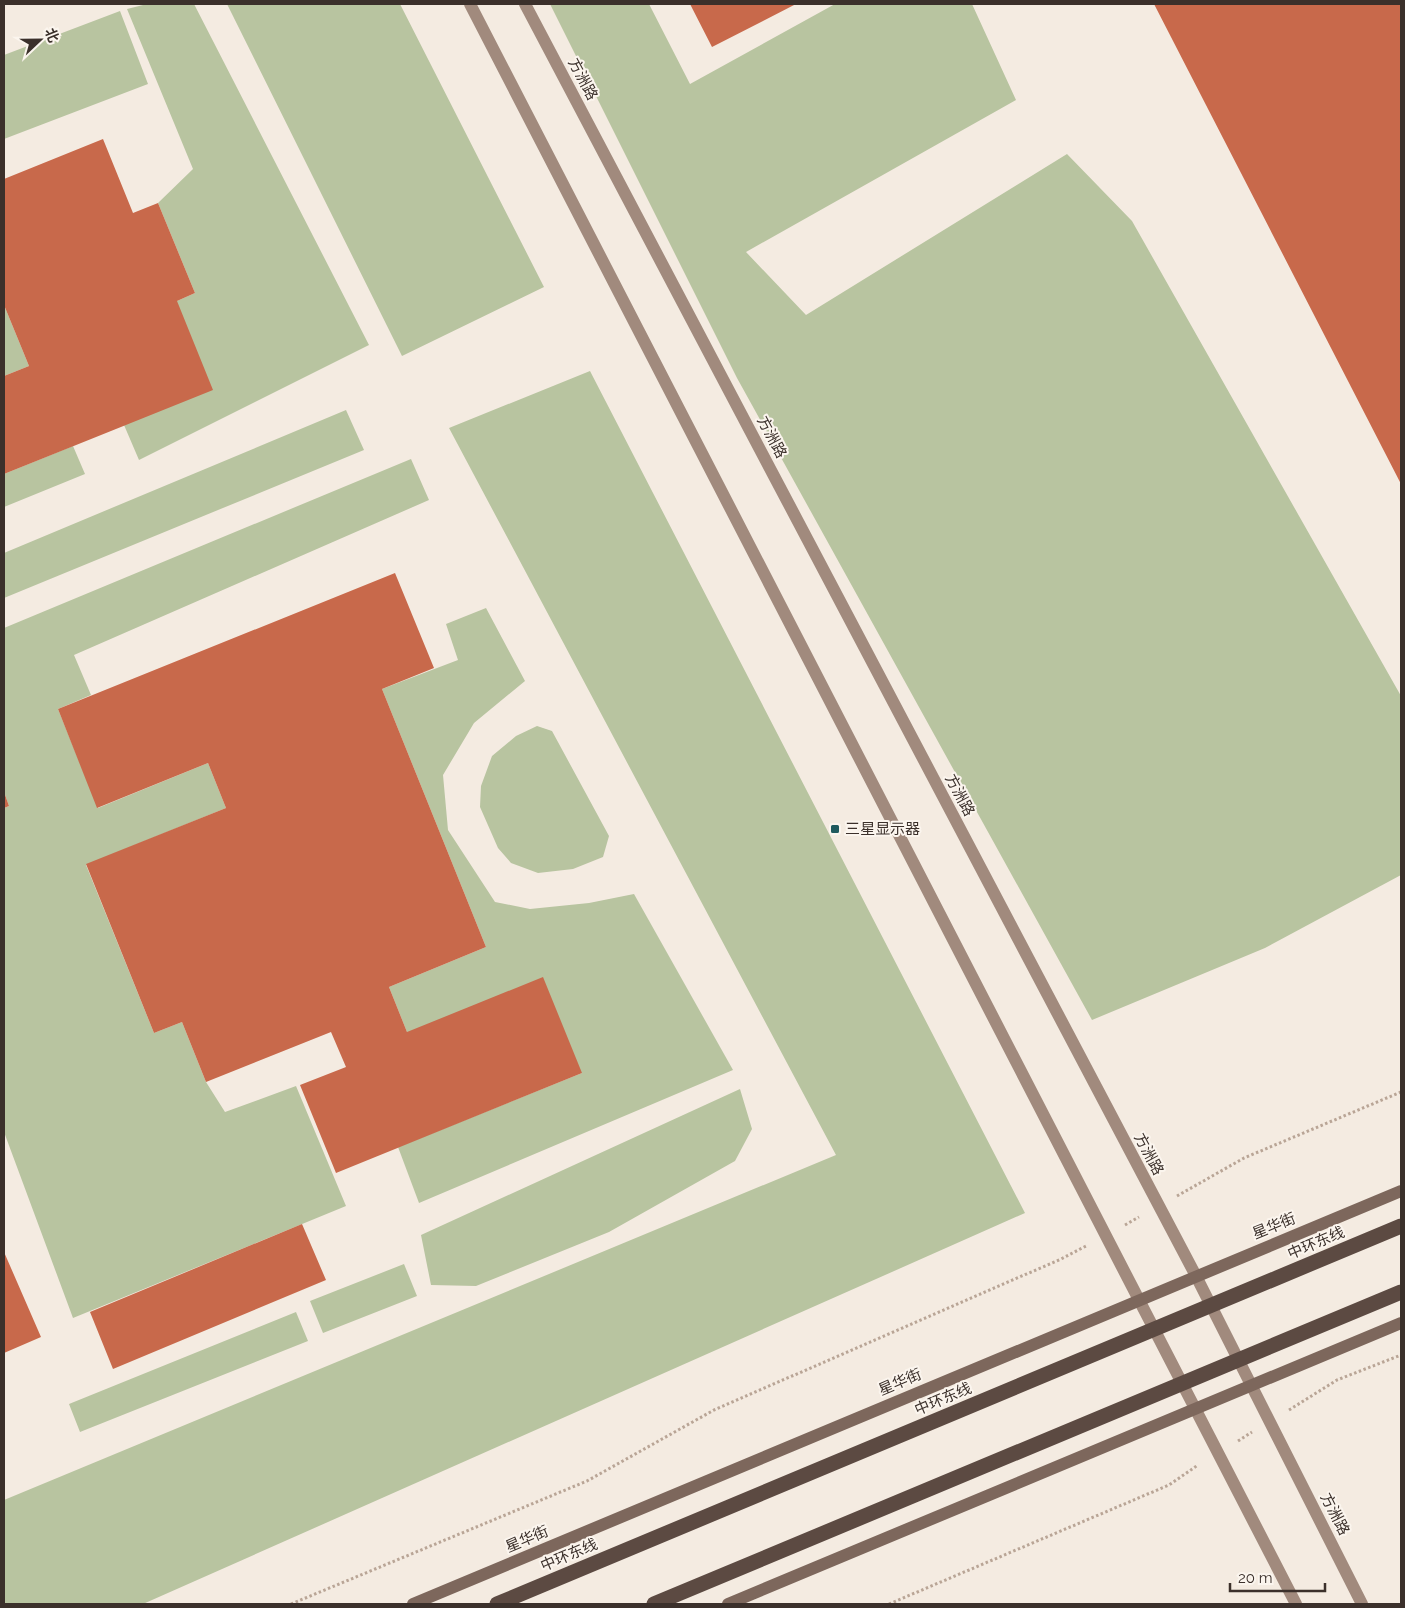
<svg xmlns="http://www.w3.org/2000/svg" width="1405" height="1608" font-family="Raleway,'Noto Sans SC',sans-serif">
	<style>
		.green { fill: #b8c4a0 }
		.building { fill: #c8694b }
		.lines { fill: none; stroke-linecap: round; stroke-linejoin: round }
		.path { stroke: #b9a596; stroke-width: 3; stroke-dasharray: 2.5 2.5; stroke-linecap: butt }
		.secondary { stroke: #a18a7d; stroke-width: 12 }
		.primary { stroke: #7d675c; stroke-width: 12 }
		.highway { stroke: #5c4a42; stroke-width: 15 }
		.poi-dot { fill: #1f5a5e; stroke: #fbf5ee; stroke-width: 2 }
		.labels { text-anchor: middle; stroke-width: 4; stroke-linejoin: round; paint-order: stroke }
		.street-label { font-size: 15px; fill: #3b302b; stroke: #fbf5ee }
		.poi-label { font-size: 15px; fill: #3b302b; stroke: #fbf5ee; text-anchor: start }
	</style>
	<rect width="100%" height="100%" fill="#f4ebe1"/>
	<!-- green -->
	<path class="green" d="M147,4H194L369,345L139,460L124,425L177,301L195,293L158,203L193,169L127,9Z
		M227,4H400L544,287L402,356Z
		M550,4H649L690,84L835,4H972L1016,100L746,252L806,315L1067,154L1132,221L1401,696V875L1265,948L1092,1020L737,378Z
		M120,11L148,84L4,139V55Z
		M4,305L29,366L4,376Z
		M590,371L1025,1213L143,1604H4V1500L836,1155L449,428Z
		M346,410L364,450L4,598V553Z
		M73,446L85,474L4,507V474Z
		M411,459L429,500L74,655L91,695L58,709L98,808L208,763L226,808L86,865L154,1033L182,1022L206,1082L225,1112L296,1086L346,1206L73,1318L4,1132V808L9,806L4,792V628Z
		M486,608L525,681L474,723L443,775L448,830L495,902L530,909L589,903L634,894L733,1070L419,1203L398,1147L582,1073L407,1032L389,987L486,947L382,689L458,660L446,624Z
		M537,726L552,731L609,836L603,857L573,869L538,873L511,863L498,848L480,807L481,786L492,756L516,736Z
		M740,1089L752,1129L735,1161L609,1232L476,1286L431,1285L421,1235Z
		M404,1264L417,1296L323,1333L310,1301Z
		M296,1312L308,1341L80,1432L69,1404Z"/>
	<!-- building -->
	<path class="building" d="M690,4H796L712,47Z
		M1154,4H1401V484Z
		M103,139L133,213L158,203L195,293L177,301L213,390L4,474V376L29,366L4,305V179Z
		M395,573L434,668L382,689L486,947L389,987L407,1032L543,977L582,1073L336,1173L300,1085L346,1067L331,1032L206,1082L182,1022L154,1033L86,864L226,808L208,763L97,808L58,709Z
		M4,792L9,806L4,808Z
		M302,1224L326,1280L113,1369L90,1312Z
		M4,1252L41,1337L4,1353Z"/>
	<g class="lines">
		<!-- path -->
		<path class="path" d="M1177,1196L1244,1158L1401,1092
			M1125,1225L1139,1217
			M1289,1410L1337,1380L1401,1355
			M1238,1441L1252,1432
			M291,1604L587,1481L714,1410L1061,1259L1086,1246
			M889,1604L1169,1485L1198,1465"/>
		<!-- secondary -->
		<path class="secondary" d="M470,4L1296,1604
			M525,4L1196,1276L1362,1604"/>
		<!-- primary -->
		<path class="primary" d="M413,1604L1401,1191
			M728,1604L1401,1323"/>
		<!-- highway -->
		<path class="highway" d="M497,1604L1401,1226
			M654,1604L1401,1292"/>
	</g>
	<!-- markers -->
	<rect class="poi-dot" x="830" y="824" width="10" height="10" rx="2.5"/>
	<g class="labels">
		<!-- street labels -->
		<g class="street-label">
			<text transform="translate(583 79) rotate(62)" y="5">方洲路</text>
			<text transform="translate(772 437) rotate(62)" y="5">方洲路</text>
			<text transform="translate(960 795) rotate(62)" y="5">方洲路</text>
			<text transform="translate(1149 1154) rotate(62)" y="5">方洲路</text>
			<text transform="translate(1274 1226) rotate(-22)" y="5">星华街</text>
			<text transform="translate(1316 1243) rotate(-23)" y="5">中环东线</text>
			<text transform="translate(900 1382) rotate(-23)" y="5">星华街</text>
			<text transform="translate(943 1399) rotate(-23)" y="5">中环东线</text>
			<text transform="translate(1335 1514) rotate(63)" y="5">方洲路</text>
			<text transform="translate(527 1539) rotate(-23)" y="5">星华街</text>
			<text transform="translate(569 1555) rotate(-23)" y="5">中环东线</text>
		</g>
		<!-- poi labels -->
		<g class="poi-label">
			<text x="845" y="834">三星显示器</text>
		</g>
	</g>
	<!-- border -->
	<rect width="1405" height="1608" fill="none" stroke="#3b302b" stroke-width="10"/>
	<!-- north arrow -->
	<g transform="translate(40 40) rotate(68)" stroke="#fbf5ee" stroke-width="4" paint-order="stroke">
	<path d="M0-4L9 19L0 12L-9 19Z" fill="#3b302b"/>
	<text y="-8" font-size="14" font-weight="bold" text-anchor="middle" fill="#3b302b">北</text>
	</g>
	<!-- scale -->
	<path d="M1230 1583v8h95v-8" fill="none" stroke="#3b302b" stroke-width="2.5"/>
	<text x="1238" y="1583" font-size="15" fill="#3b302b" stroke="#fbf5ee" stroke-width="4" paint-order="stroke">20 m</text>
</svg>
